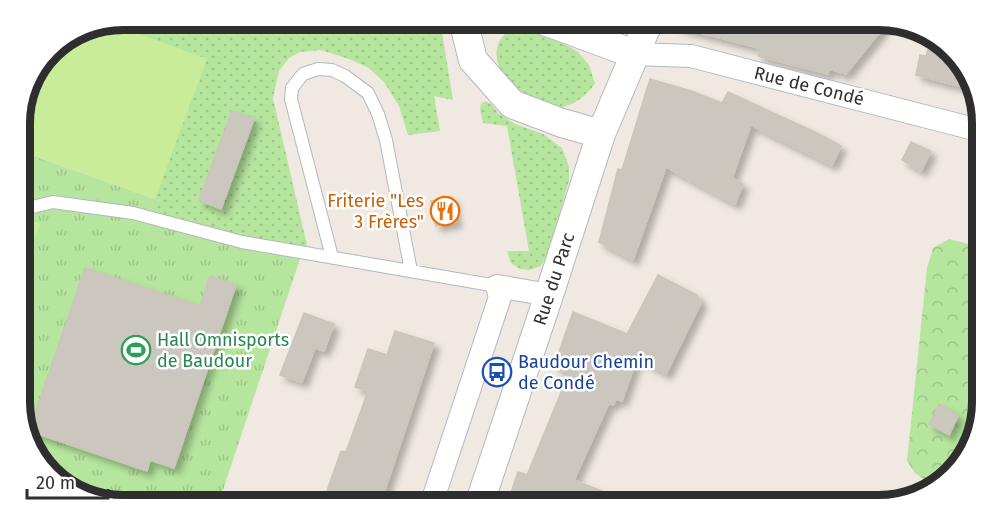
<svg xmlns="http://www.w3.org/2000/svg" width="1002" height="525" font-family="'Fira Sans',sans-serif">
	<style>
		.grass { fill: url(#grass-dots) }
		.forest { fill: url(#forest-crowns) }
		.park { fill: url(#park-tufts) }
		.pitch { fill: #c9ec9a }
		.building { fill: #cbc7bf; stroke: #cbc5ba; stroke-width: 1.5; filter: url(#shadow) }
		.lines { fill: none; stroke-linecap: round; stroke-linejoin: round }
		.service-casing { stroke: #b4b7c1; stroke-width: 14 }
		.minor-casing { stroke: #b4b7c1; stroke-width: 24 }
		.tertiary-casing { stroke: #b4b7c1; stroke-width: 30 }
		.service { stroke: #fff; stroke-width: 12 }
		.minor { stroke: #fff; stroke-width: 22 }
		.tertiary { stroke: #fff; stroke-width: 28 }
		.labels { text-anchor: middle; stroke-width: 5; stroke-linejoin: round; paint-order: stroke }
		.street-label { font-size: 18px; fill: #2e2e2e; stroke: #fff }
		.food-label { font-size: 18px; fill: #c56008; stroke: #fff; text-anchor: end }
		.leisure-label { font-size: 18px; fill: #27864d; stroke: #fff; text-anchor: start }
		.transit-label { font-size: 18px; fill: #164399; stroke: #fff; text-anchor: start }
		.rim { fill: none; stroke: #2e2e2e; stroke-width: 8 }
	</style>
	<defs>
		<pattern id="grass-dots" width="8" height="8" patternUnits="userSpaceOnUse" patternTransform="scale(1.5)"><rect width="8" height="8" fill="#b6e59e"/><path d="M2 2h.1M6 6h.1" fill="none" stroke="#9dc588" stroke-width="1.8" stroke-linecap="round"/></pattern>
		<pattern id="forest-crowns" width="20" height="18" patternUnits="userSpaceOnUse" patternTransform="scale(1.5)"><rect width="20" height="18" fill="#b6e59e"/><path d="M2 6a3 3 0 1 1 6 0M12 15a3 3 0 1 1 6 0" fill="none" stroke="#9dc588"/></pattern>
		<pattern id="park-tufts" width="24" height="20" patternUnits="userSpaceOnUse" patternTransform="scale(1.5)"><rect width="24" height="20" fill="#b6e59e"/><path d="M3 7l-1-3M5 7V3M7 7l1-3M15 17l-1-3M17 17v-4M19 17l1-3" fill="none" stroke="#9dc588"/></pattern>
		<filter id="shadow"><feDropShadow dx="5.5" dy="5.5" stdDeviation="3" flood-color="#0004"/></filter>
	</defs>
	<rect width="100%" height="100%" fill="#efe9e1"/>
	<!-- grass -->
	<path class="grass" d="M123,20H440L453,100L434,96L440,131L408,135L399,106L384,82L369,68L349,59L321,50L300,52L289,58L279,71L273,98L309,254L148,217L206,59L111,24Z
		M521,25L543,31L578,52L589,65L595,84C586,95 575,106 560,107C555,107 548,103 543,101C535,98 523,96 517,91C492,71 486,36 521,25Z
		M485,101L491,104L498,113L515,124L543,134L562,148L569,166V181L548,253L541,266L530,270L520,269L511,263L507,251H529L507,126L483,123L480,109L481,104Z"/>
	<!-- forest -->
	<path class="forest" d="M949,239L973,245L982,264V402L972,448L936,488L915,473L907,461L927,268L933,248Z"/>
	<!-- park -->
	<path class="park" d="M20,151L155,199L148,216L301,252L299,262L218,505H123L77,495L41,465L20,416Z"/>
	<!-- pitch -->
	<path class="pitch" d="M111,24L207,59L155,199L20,151V116L30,77L55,45Z
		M20,215L40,224L20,279Z"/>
	<!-- building -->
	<path class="building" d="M678,20H879L888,22L846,74L829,69L828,74L758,56L759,48L677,27Z
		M932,36L965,65L967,72L963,87L916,75L920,55L926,56Z
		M650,79L691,91L722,103L728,92L819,134L841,146L832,165L751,125L732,178L743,184L735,204L666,167L633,260L599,242L618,169L622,170Z
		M232,111L254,119L221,209L199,200Z
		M911,142L931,151L921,171L902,160Z
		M452,197L456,222L436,226L431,201Z
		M85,268L200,306L210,276L236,285L174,468L150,460L147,471L29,431Z
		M658,275L697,295L701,303L666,374L637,358L622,401L616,399L613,405L609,403L574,480L634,504V505H507L518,472L527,475L569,373L554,366L573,312L627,334Z
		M304,313L334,324L324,351L315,348L302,382L280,375Z
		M395,331L434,343L380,505H322L341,451L346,452L368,391L355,387L368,349L387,355Z
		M939,404L958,416L949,435L929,424Z"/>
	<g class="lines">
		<!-- service casing -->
		<g class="service-casing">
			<path id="service" d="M20,210L53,202L133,213L242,242L497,286
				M332,257L291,99L292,88L303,74L318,69L332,70L345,76L368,93L378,114L386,140L411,271"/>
		</g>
		<!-- minor casing -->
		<g class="minor-casing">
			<path id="minor" d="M634,54L691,56L982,131
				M431,505L500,297L497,286L549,295"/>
		</g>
		<!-- tertiary casing -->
		<g class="tertiary-casing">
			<path id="tertiary" d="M463,20L473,60L512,104L562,123L601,134
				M542,20L634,54
				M479,505L549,295L601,134L646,28L652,20"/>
		</g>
		<!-- service -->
		<use href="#service" class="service"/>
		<!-- minor -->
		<use href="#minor" class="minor"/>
		<!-- tertiary -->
		<use href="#tertiary" class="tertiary"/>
	</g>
	<!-- icons -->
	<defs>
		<g id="restaurant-ring" transform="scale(1.5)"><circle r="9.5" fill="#fff" stroke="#e8710a" stroke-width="1.5"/><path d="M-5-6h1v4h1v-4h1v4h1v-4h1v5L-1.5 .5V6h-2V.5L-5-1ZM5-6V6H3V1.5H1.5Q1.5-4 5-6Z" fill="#e8710a"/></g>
		<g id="stadium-ring" transform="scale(1.5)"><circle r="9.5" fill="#fff" stroke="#2e9e5b" stroke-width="1.5"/><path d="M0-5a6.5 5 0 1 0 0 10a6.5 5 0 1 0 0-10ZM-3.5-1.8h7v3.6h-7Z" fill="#2e9e5b"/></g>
		<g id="bus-ring" transform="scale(1.5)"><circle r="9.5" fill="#fff" stroke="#1a4fb4" stroke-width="1.5"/><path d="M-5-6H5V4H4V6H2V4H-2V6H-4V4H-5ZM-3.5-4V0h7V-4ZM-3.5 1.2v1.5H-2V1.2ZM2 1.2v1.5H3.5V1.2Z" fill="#1a4fb4"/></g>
	</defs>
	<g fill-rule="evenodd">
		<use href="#restaurant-ring" x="445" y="211"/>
		<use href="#stadium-ring" x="136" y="350"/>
		<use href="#bus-ring" x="497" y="372"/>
	</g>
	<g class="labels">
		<!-- street labels -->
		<g class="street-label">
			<text transform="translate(809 86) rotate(14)" y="6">Rue de Condé</text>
			<text transform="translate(554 279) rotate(-72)" y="6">Rue du Parc</text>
		</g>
		<!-- food labels -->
		<g class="food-label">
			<text x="424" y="207">Friterie "Les<tspan x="424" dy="21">3 Frères"</tspan></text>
		</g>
		<!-- leisure labels -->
		<g class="leisure-label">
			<text x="157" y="346">Hall Omnisports<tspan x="157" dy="21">de Baudour</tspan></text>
		</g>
		<!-- transit labels -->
		<g class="transit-label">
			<text x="518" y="368">Baudour Chemin<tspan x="518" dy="21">de Condé</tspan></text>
		</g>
	</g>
	<!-- crop -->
	<path d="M0 0H1002V525H0ZM123 30H879A93 93 0 0 1 972 123V402A93 93 0 0 1 879 495H123A93 93 0 0 1 30 402V123A93 93 0 0 1 123 30Z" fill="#fff" fill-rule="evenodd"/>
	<path class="rim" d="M123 30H879A93 93 0 0 1 972 123V402A93 93 0 0 1 879 495H123A93 93 0 0 1 30 402V123A93 93 0 0 1 123 30Z"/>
	<!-- scale -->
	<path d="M27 489v9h81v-9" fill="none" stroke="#2e2e2e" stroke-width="3"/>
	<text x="36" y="489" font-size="18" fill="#2e2e2e" stroke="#ffffff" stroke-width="4.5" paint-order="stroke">20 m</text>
</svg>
